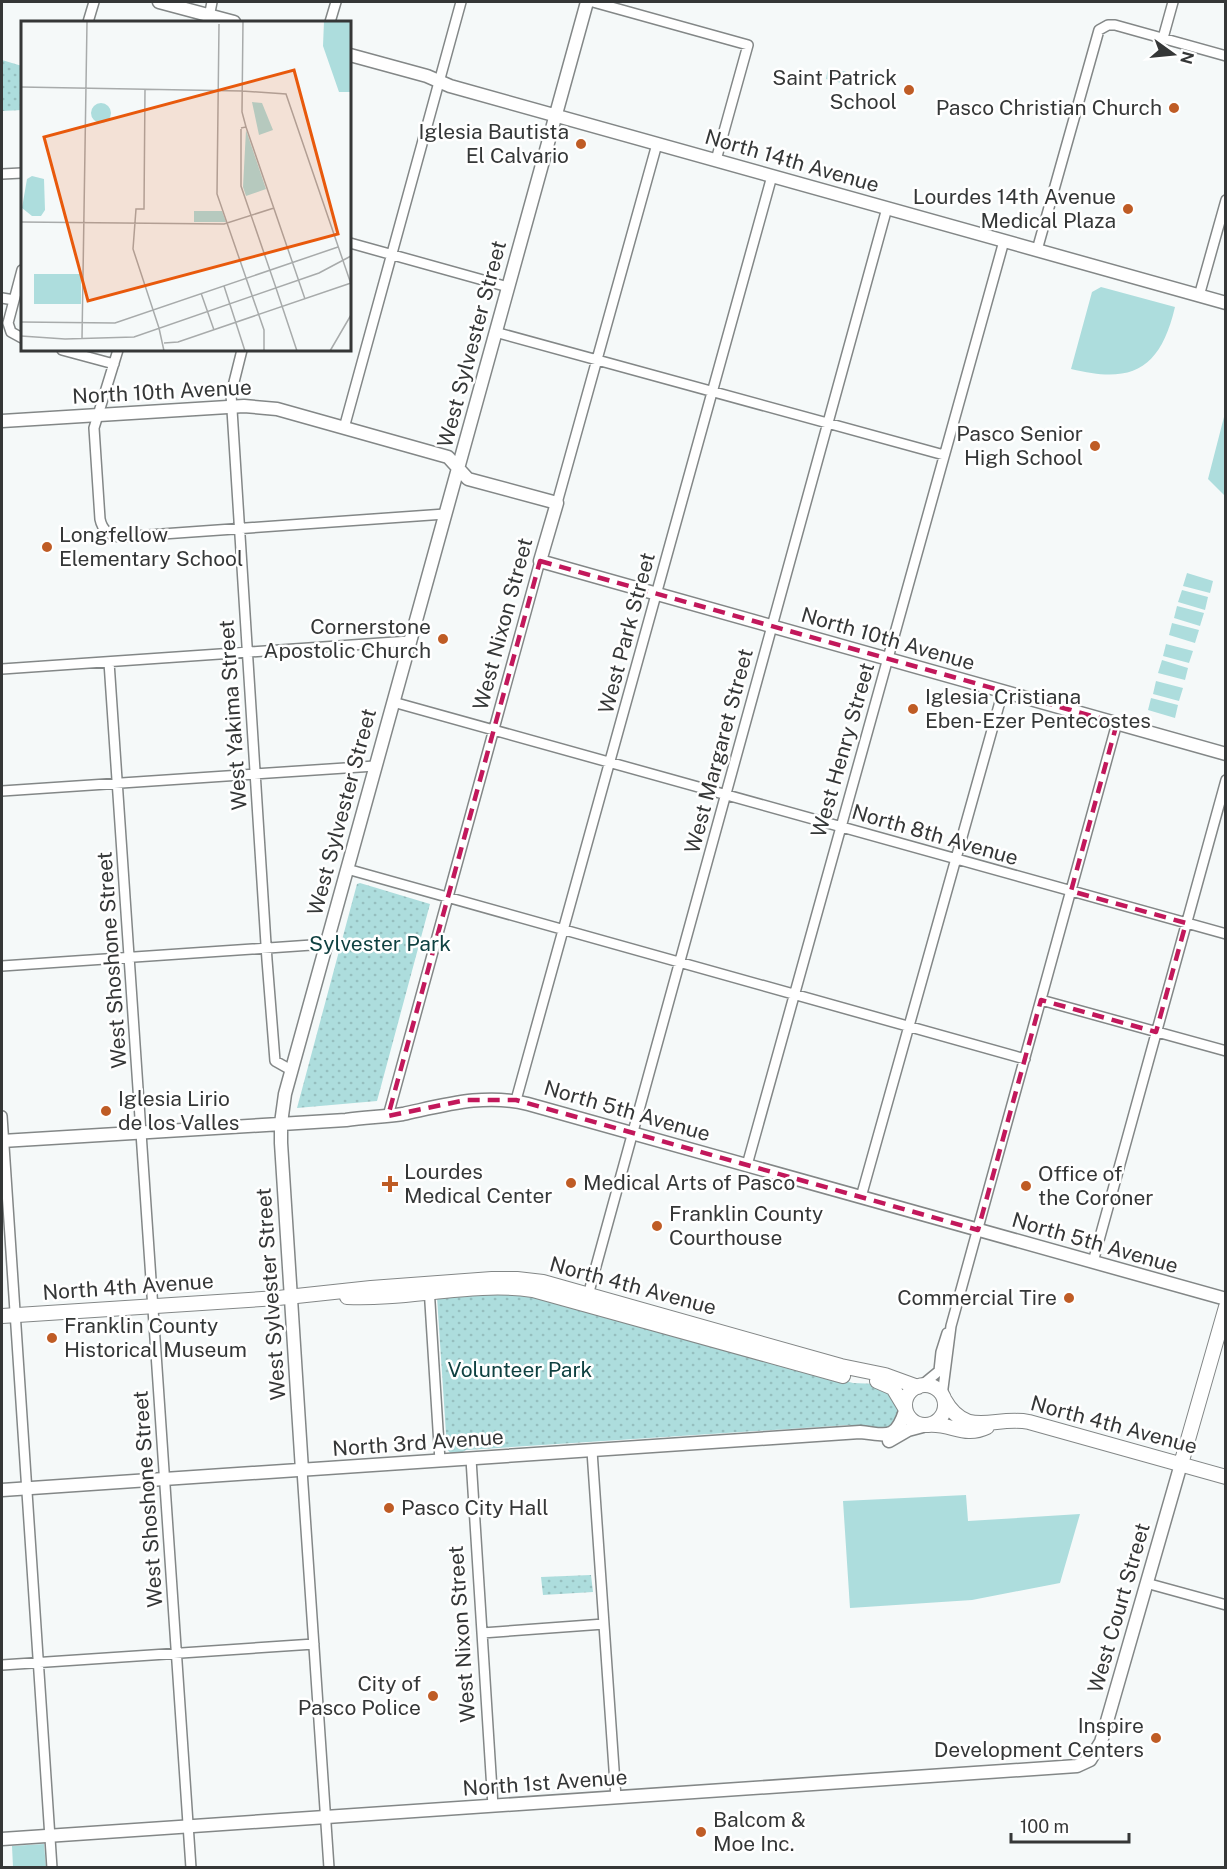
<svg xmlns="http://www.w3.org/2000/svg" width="1227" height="1869" font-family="'Public Sans',sans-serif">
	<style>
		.grass { fill: #addddd }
		.park { fill: url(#park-dots) }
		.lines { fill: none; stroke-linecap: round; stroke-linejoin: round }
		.minor-casing { stroke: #838787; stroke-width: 12 }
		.tertiary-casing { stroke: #838787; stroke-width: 15 }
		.secondary-casing { stroke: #838787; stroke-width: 16 }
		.minor { stroke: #fff; stroke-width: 9 }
		.tertiary { stroke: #fff; stroke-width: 12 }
		.secondary { stroke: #fff; stroke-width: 14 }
		.marked { fill: none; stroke: #c2185b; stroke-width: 4.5; stroke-dasharray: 12 8; stroke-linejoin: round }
		.poi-dot { fill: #bf5c25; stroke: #fff; stroke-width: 2 }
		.labels { text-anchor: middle; stroke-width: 5; stroke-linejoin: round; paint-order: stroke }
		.poi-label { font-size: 21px; fill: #353737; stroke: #fff; text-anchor: start }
		.street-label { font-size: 21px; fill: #353737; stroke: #fff }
		.park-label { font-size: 21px; fill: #0f4141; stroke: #fff }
		.inset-road { fill: none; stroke: #a8abab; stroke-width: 1.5 }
		.view { fill: #e8590c; fill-opacity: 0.15; stroke: #e8590c; stroke-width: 3 }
		.inset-edge { fill: none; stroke: #353737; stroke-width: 3 }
	</style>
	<defs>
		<pattern id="park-dots" width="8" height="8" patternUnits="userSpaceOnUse" patternTransform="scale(1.5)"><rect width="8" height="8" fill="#addddd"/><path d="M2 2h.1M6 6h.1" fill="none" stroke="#95bebe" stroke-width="1.8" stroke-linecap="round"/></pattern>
	</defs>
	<rect width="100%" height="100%" fill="#f5f9f9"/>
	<!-- grass -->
	<path class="grass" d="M1101,287L1175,307C1160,370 1132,384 1071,369L1092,292Z
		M1225,413V496L1208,479Z
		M1187,573L1213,581L1210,593L1183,586Z
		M1182,590L1208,597L1205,610L1178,602Z
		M1177,606L1204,613L1200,626L1174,618Z
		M1172,623L1199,630L1195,643L1169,635Z
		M1166,644L1193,651L1189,663L1163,656Z
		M1162,660L1188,668L1185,680L1158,673Z
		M1156,681L1183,688L1179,701L1153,694Z
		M1151,698L1178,705L1175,718L1148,710Z
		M966,1495L968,1521L1080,1514L1060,1583L972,1600L850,1608L843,1501Z
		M44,1844L46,1867H13L12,1846Z"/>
	<!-- park -->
	<path class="park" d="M2,60L22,66V110L2,111Z
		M828,68L847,72L845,84L826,79Z
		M360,883L430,904L377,1101L297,1108L357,884Z
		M508,1292L546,1296L853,1383L877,1384L887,1387L901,1413L890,1429L856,1428L849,1425L466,1450L461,1453L451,1454L447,1449L437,1297Z
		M591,1575L593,1592L543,1595L541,1577Z"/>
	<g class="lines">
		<!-- minor casing -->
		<g class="minor-casing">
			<path id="minor" d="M593,2L748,45L716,160
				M88,22L94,2
				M208,22L212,2
				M330,22L336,2
				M1163,38L1173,2
				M2,174L22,173
				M350,243L508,287
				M1037,250L1099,30L1108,25H1115L1226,56
				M22,270L8,323L11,332L22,338
				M1199,296L1226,200
				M2,298L14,300
				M495,332L944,455
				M62,350L114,364
				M118,350L94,428L100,519C102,529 109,536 120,537L445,514
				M242,350L231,394L267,960L275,1061L291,1070
				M344,428L461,2
				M557,503L657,144
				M109,662L191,1868
				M2,669L410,641
				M393,702L1226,934
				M2,791L375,766
				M347,869L1025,1059
				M2,966L326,944
				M1041,1000L1226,1051
				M516,1100L772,176
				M2,1116L52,1868
				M388,1116L540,561
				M747,1165L1004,241
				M861,1197L1003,691
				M1093,1262L1226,780
				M429,1287L440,1461
				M587,1299L887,208
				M922,1385L939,1371L941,1352L947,1333
				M942,1396L951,1326L1117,723
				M592,1451L616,1798
				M471,1459L493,1806
				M302,1470L329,1868
				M1146,1583L1226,1605
				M482,1633L604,1624
				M2,1665L314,1644"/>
		</g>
		<!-- tertiary casing -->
		<g class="tertiary-casing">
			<path id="tertiary" d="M159,2L234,22
				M350,55L427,76L450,86L1226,303
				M2,421L244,406L277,409L448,457L468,479L557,503L540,561L1226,754
				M2,1141L346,1120C365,1117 384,1117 403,1114C445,1105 485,1093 528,1104L1226,1299
				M889,1441L908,1430L923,1426
				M302,1470L281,1143V1123L285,1094L587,2
				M2,1490L860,1432C885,1434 895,1442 905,1411
				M2,1839L1077,1766L1090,1760L1101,1742L1181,1464"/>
		</g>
		<!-- secondary casing -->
		<g class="secondary-casing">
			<path id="secondary" d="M347,1297C408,1300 474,1281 533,1290L843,1376
				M2,1316L278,1298L371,1288L492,1279H517L543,1282L841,1366L885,1375L918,1387
				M877,1381L893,1388L905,1408
				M905 1405a20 20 0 1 1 40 0a20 20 0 1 1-40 0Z
				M944,1399C967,1440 994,1415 1029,1422L1226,1477
				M928,1425C952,1423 964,1438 987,1427
				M1181,1464L1226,1307"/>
		</g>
		<!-- minor -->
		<use href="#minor" class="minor"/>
		<!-- tertiary -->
		<use href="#tertiary" class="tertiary"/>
		<!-- secondary -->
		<use href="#secondary" class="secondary"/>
	</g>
	<!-- marked area -->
	<path class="marked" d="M540,561L1117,723L1071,891L1186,923L1156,1032L1041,1000L978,1230L516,1100H466L388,1116Z"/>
	<!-- markers -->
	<g class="poi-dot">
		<circle cx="909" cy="90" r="6"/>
		<circle cx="1174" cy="108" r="6"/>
		<circle cx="581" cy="144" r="6"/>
		<circle cx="1128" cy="209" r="6"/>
		<circle cx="1095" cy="446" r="6"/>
		<circle cx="47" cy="547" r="6"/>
		<circle cx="443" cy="639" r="6"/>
		<circle cx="913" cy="709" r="6"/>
		<circle cx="106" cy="1111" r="6"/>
		<circle cx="571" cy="1183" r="6"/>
		<path d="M387 1175h6v6h6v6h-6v6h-6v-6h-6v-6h6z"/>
		<circle cx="1026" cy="1186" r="6"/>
		<circle cx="657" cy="1226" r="6"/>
		<circle cx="1069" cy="1298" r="6"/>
		<circle cx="52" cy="1338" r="6"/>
		<circle cx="389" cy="1508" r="6"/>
		<circle cx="433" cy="1696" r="6"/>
		<circle cx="1156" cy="1738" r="6"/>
		<circle cx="701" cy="1832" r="6"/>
	</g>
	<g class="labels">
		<!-- poi labels -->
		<g class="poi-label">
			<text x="897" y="85" text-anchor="end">Saint Patrick<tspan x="897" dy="24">School</tspan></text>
			<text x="1162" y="115" text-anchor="end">Pasco Christian Church</text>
			<text x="569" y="139" text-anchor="end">Iglesia Bautista<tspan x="569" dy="24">El Calvario</tspan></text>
			<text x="1116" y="204" text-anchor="end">Lourdes 14th Avenue<tspan x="1116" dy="24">Medical Plaza</tspan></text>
			<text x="1083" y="441" text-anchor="end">Pasco Senior<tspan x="1083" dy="24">High School</tspan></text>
			<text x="59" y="542">Longfellow<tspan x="59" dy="24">Elementary School</tspan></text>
			<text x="431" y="634" text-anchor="end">Cornerstone<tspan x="431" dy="24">Apostolic Church</tspan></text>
			<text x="925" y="704">Iglesia Cristiana<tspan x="925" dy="24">Eben-Ezer Pentecostes</tspan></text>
			<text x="118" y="1106">Iglesia Lirio<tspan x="118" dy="24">de los Valles</tspan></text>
			<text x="404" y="1179">Lourdes<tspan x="404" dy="24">Medical Center</tspan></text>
			<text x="1038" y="1181">Office of<tspan x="1038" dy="24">the Coroner</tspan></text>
			<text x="583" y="1190">Medical Arts of Pasco</text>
			<text x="669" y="1221">Franklin County<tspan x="669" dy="24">Courthouse</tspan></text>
			<text x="1057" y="1305" text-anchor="end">Commercial Tire</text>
			<text x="64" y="1333">Franklin County<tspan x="64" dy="24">Historical Museum</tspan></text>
			<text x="401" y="1515">Pasco City Hall</text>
			<text x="421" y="1691" text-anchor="end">City of<tspan x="421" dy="24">Pasco Police</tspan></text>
			<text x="1144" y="1733" text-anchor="end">Inspire<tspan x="1144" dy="24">Development Centers</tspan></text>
			<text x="713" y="1827">Balcom &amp;<tspan x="713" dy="24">Moe Inc.</tspan></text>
		</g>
		<!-- street labels -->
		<g class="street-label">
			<text transform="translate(792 161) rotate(16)" y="7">North 14th Avenue</text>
			<text transform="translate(472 344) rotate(-75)" y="7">West Sylvester Street</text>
			<text transform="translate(162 392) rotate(-3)" y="7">North 10th Avenue</text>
			<text transform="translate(503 624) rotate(-75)" y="7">West Nixon Street</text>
			<text transform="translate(627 633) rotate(-75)" y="7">West Park Street</text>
			<text transform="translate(888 639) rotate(16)" y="7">North 10th Avenue</text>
			<text transform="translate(233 715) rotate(-94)" y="7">West Yakima Street</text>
			<text transform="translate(843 750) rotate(-74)" y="7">West Henry Street</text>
			<text transform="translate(719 751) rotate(-75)" y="7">West Margaret Street</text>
			<text transform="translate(342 812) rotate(-75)" y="7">West Sylvester Street</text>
			<text transform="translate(935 835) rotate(16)" y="7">North 8th Avenue</text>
			<text transform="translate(112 960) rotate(-94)" y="7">West Shoshone Street</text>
			<text transform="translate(627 1111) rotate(16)" y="7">North 5th Avenue</text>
			<text transform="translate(1095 1243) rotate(16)" y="7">North 5th Avenue</text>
			<text transform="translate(633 1286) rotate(15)" y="7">North 4th Avenue</text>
			<text transform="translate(128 1287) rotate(-4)" y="7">North 4th Avenue</text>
			<text transform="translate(271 1294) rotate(-94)" y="7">West Sylvester Street</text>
			<text transform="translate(1114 1425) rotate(15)" y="7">North 4th Avenue</text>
			<text transform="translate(418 1443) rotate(-4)" y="7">North 3rd Avenue</text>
			<text transform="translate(148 1499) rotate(-94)" y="7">West Shoshone Street</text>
			<text transform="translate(1119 1608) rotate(-74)" y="7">West Court Street</text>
			<text transform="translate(462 1634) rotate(-94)" y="7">West Nixon Street</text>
			<text transform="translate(545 1783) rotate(-4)" y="7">North 1st Avenue</text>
		</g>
		<!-- park labels -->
		<g class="park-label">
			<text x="380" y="951">Sylvester Park</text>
			<text x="520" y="1377">Volunteer Park</text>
		</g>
	</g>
	<!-- overview -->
	<g transform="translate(21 21)">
		<rect width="330" height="330" fill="#f5f9f9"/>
		<path d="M303,0H330V71H318L302,25ZM231,81L241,82L252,109L238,114ZM70 92a10 10 0 1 1 20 0a10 10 0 1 1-20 0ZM11,155L23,158L24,189L20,195H11L1,187L6,158Z" fill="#addddd"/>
		<path d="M225,109L245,168L225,175L222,166ZM173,190H201L205,201H173ZM13,253H60V283H13Z" fill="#addddd"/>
		<path class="inset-road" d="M198,3L196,173L243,309V330M0,66L221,70M124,68L123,188H115L112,228L138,307M221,70L265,73L330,263M225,106L284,278M220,107L225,106L221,91L222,0M220,108V165L255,267M0,201L203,203L253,187M203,265L224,330M255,267L276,330M180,272L193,309M0,301L94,302L317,226M138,307L143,330M0,315L44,318L113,316L298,252L330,235M61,318L66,1M143,322L157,321L330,262M309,330L330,294"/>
		<path class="view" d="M273,49L317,213L67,280L23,116Z"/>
		<rect width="330" height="330" class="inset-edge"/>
	</g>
	<!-- border -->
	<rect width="1227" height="1869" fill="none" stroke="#353737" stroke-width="6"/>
	<!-- north arrow -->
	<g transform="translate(1173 54) rotate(105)" stroke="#ffffff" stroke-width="4.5" paint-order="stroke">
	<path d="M0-4.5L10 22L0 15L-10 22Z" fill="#353737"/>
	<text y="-9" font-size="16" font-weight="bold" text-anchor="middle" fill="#353737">N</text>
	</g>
	<!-- scale -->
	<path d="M1011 1833v9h118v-9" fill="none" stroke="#353737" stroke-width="3"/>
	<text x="1020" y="1833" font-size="18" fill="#353737" stroke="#ffffff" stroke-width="4.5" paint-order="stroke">100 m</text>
</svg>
